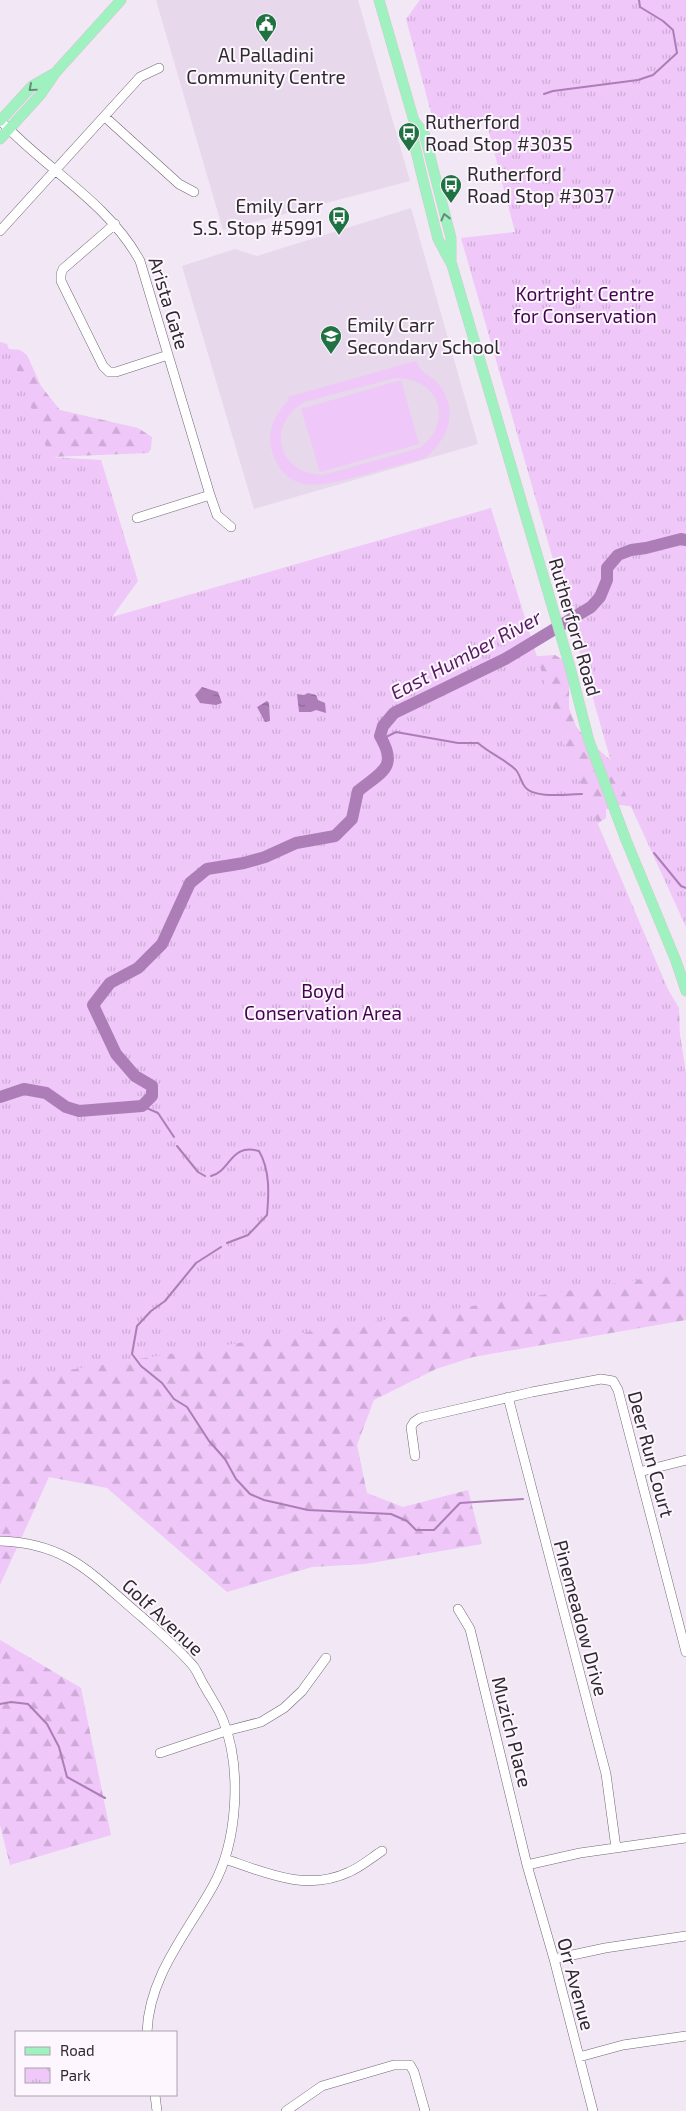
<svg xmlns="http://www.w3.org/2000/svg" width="686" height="2111" font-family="'Exo 2',sans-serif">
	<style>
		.built { fill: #e7d8eb }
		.forest { fill: url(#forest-firs) }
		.park { fill: url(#park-tufts) }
		.pitch { fill: #efc7f9; fill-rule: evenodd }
		.water { fill: url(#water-ripples) }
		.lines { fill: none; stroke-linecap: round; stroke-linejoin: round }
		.stream { stroke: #ad7db8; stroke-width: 2 }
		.river { stroke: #ad7db8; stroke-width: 12 }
		.minor-casing { stroke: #716873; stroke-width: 10 }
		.major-casing { stroke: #cdcccd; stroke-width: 11 }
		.minor { stroke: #fff; stroke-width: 9 }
		.major { stroke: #9ff1bf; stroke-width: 10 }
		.oneway { stroke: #668d76 }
		.labels { text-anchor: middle; stroke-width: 4; stroke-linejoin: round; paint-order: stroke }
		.poi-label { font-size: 19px; fill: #2d292e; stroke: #fdf6fe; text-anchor: start }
		.park-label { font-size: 19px; fill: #430250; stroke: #fdf6fe }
		.street-label { font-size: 19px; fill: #2d292e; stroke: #fdf6fe }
		.water-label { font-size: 20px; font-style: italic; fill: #571b64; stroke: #fdf6fe }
	</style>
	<defs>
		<pattern id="forest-firs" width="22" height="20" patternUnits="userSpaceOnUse" patternTransform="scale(1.25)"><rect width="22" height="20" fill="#efc7f9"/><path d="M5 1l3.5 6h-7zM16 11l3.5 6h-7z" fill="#cdabd6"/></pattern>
		<pattern id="park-tufts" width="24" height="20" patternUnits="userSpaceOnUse" patternTransform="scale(1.25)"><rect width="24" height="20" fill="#efc7f9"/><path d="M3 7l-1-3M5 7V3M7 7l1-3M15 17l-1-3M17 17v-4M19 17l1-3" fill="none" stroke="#cdabd6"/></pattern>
		<pattern id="water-ripples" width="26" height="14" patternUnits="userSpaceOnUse" patternTransform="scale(1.25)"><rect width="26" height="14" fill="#ad7db8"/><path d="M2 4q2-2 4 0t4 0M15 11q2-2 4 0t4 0" fill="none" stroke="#8d6696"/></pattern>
	</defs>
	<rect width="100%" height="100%" fill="#f2e7f5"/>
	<!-- built -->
	<path class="built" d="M156,0H358L410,181L223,230Z
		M411,208L478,444L254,509L182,266L235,249L257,256Z"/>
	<!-- forest -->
	<path class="forest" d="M0,348L20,350L27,355L41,386L60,410L138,428L152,437L151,449L148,453L51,457L23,462L105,647L510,658L555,655L569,664V708L576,726L585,738L614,763L686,778L640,808L621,805L606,809V818L594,826L666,986L679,1008L680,1035L686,1073V1320L473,1357L436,1369L374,1400L357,1445L367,1493L403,1507L468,1490L482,1544L365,1564L312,1567L227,1592L107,1488L49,1477L0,1585Z
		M0,1640L81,1688L111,1835L10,1865L0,1825Z"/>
	<!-- park -->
	<path class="park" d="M420,0H686V927L612,765L461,238L515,232L486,120L436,131L406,19Z
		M0,342L7,344L50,457L101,460L138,581L112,617L491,508L564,744L675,1006L686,1079V1272L0,1381Z"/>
	<!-- pitch -->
	<path class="pitch" d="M416,361C421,375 431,374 439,385C460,412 447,442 423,459C403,464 383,469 363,475C327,484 287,499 272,451C266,431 275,414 289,400L288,397ZM395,378C439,377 455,421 420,448L323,475C278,474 265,426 304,402Z
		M401,380L419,444L320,472L301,409Z"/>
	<!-- water -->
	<path class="water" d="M202,687L218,692L222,703L216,705L200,703L195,695Z
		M308,693L316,695L318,700L325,703L326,713L316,710L311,712H299L297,694L304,695Z
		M267,701L269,703L270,721L265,722L257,707Z"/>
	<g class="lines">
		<!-- stream -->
		<path class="stream" d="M544,94L553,91L638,80L653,75L677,53L673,30L663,21L640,7L639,0
			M382,739L396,732L458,743H478C489,753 506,760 516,770C520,775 521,782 525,787C534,799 568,794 582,794
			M654,853L681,886L686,888
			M142,1106L158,1113L174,1137
			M177,1146L198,1172L205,1176
			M211,1176C231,1171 230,1143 259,1151C270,1170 269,1193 267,1215L248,1235L227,1243
			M221,1247L196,1263L165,1301L151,1311L137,1326L132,1354L141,1366L162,1383L174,1399L187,1407L209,1441L225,1459L236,1479L250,1494L264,1500L308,1510L391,1514L407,1521L416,1530H434L460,1503L523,1499
			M0,1704L11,1702L28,1704L47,1724L59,1747L67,1777L105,1798"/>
		<!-- river -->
		<path class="river" d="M0,1097L24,1089L46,1093L66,1107L79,1111L142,1106L152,1096V1086L135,1076L116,1054L93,1005L110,983L138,968L162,944L190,883L207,869L244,863L265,857L296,843L335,836L352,819L358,791C381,772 399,768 380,736L383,726L394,713L505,659L591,607L600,597L607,580V568L618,555L631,550L646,548L681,539L686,540"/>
		<!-- minor casing -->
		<g class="minor-casing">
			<path id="minor" d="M105,117L179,184L194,192
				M0,120C44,168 108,202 140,261L210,495L217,515L231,527
				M115,224L63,269L61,274V281L103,366L109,372H116L168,355
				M0,231L140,77L159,68
				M137,518L210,495
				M508,1397L606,1774L616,1848
				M415,1456L411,1427L414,1422L420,1418L532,1392L601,1379L613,1381L618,1390L686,1652
				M639,1472L686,1460
				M0,1541C69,1543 93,1576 142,1617C160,1633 179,1649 194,1667C198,1673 201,1681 205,1687C211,1698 219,1709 223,1720C242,1768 238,1841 213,1886C187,1933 149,1976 147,2032
				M458,1609L470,1629L527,1865L554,1959L593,2111
				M160,1753L226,1731L261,1722L284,1708L302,1691L326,1658
				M225,1859C266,1873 307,1892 349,1872C361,1867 371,1858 382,1851
				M527,1865L580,1853L686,1838
				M554,1959L605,1948L686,1936
				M579,2057L623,2045L686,2036
				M155,2095L157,2111
				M286,2111L322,2086L394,2065H410L414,2072L425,2111"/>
		</g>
		<!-- major casing -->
		<g class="major-casing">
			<path id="major" d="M379,0L414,121L413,138L423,180L438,239L452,265L570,667L589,741L626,840L676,961L686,991
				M0,121L32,86L53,74
				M414,121L424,133L451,238V261
				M0,139L41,94L56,72L121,0"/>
		</g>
		<!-- minor -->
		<use href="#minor" class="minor"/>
		<!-- major -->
		<use href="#major" class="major"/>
	</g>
	<!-- one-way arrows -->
	<defs><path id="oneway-chevron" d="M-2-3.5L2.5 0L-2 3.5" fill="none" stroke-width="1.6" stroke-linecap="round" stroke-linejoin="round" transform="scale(1.25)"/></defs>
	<g class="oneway">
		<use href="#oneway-chevron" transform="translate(32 88) rotate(139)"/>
		<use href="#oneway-chevron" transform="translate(445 217) rotate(-104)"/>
	</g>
	<!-- icons -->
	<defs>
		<g id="civic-pin" transform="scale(1.125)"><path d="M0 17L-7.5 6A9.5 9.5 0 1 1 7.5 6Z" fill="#217243" stroke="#fdf6fe"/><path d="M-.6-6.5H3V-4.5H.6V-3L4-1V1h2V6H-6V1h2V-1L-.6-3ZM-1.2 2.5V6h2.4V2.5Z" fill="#fff"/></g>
		<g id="bus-pin" transform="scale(1.125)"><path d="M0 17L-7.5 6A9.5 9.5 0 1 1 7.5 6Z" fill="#217243" stroke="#fdf6fe"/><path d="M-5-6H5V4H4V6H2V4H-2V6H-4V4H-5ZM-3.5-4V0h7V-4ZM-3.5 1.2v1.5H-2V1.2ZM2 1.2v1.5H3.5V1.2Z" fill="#fff"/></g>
		<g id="school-pin" transform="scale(1.125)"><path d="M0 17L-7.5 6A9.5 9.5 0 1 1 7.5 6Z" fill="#217243" stroke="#fdf6fe"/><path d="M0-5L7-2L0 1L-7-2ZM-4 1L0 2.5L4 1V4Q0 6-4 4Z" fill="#fff"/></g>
	</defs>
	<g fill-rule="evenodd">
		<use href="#civic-pin" x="266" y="24"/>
		<use href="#bus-pin" x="409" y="133"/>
		<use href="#bus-pin" x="451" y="185"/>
		<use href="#bus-pin" x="339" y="217"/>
		<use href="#school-pin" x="331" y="336"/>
	</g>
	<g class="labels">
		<!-- poi labels -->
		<g class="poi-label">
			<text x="266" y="62" text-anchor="middle">Al Palladini<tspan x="266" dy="22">Community Centre</tspan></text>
			<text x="425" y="129">Rutherford<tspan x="425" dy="22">Road Stop #3035</tspan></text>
			<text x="467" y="181">Rutherford<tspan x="467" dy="22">Road Stop #3037</tspan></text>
			<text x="323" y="213" text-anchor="end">Emily Carr<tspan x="323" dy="22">S.S. Stop #5991</tspan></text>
			<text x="347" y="332">Emily Carr<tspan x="347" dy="22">Secondary School</tspan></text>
		</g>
		<!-- park labels -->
		<g class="park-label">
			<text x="585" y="301">Kortright Centre<tspan x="585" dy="22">for Conservation</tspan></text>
			<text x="323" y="998">Boyd<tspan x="323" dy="22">Conservation Area</tspan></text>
		</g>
		<!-- street labels -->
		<g class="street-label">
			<text transform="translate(169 303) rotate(73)" y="7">Arista Gate</text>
			<text transform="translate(575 627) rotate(74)" y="7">Rutherford Road</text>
			<text transform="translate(651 1454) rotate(75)" y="7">Deer Run Court</text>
			<text transform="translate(163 1617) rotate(43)" y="7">Golf Avenue</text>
			<text transform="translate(581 1618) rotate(75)" y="7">Pinemeadow Drive</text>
			<text transform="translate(512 1732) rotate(76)" y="7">Muzich Place</text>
			<text transform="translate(576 1984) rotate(75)" y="7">Orr Avenue</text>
		</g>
		<!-- water labels -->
		<g class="water-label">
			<text transform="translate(466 655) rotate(-28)" y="7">East Humber River</text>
		</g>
	</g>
	<!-- legend -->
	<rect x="15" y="2031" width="162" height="65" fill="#fdf6fe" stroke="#aaa4ab"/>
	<rect x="25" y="2047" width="25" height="8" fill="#9ff1bf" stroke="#aaa4ab"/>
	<text x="60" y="2056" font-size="15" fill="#2d292e">Road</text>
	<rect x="25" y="2068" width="25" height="15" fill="url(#park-tufts)" stroke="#aaa4ab"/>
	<text x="60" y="2081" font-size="15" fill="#2d292e">Park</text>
</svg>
